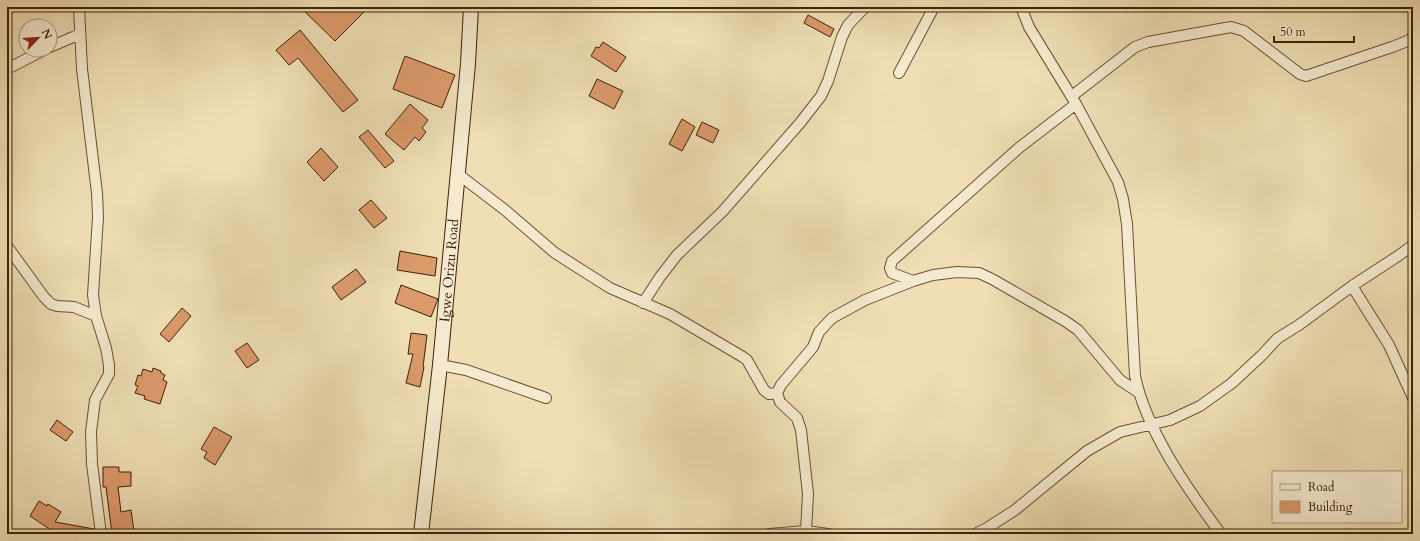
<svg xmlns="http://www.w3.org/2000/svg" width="1420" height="541" font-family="Cardo,serif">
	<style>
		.building { fill: #dd9a6b; stroke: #3c220a }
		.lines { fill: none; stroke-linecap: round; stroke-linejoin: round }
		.street-casing { stroke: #695135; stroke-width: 12 }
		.secondary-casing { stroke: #3c220a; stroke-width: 16 }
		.street { stroke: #f5eacf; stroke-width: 10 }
		.secondary { stroke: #f5eacf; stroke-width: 14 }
		.labels { text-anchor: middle; stroke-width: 3; stroke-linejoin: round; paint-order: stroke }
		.street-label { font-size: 14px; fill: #3c220a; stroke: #f5eacf }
	</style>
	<rect width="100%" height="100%" fill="#f0dfb5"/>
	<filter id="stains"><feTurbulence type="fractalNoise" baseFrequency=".005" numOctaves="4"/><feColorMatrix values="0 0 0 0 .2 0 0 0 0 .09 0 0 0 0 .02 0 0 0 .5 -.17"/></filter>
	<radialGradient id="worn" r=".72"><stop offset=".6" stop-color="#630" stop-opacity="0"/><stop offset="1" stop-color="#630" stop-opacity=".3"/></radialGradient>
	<!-- building -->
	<path class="building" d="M300,7H369L335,41Z
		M808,15L834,29L830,37L804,23Z
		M300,30L358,100L343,112L298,58L289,65L276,50Z
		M603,42L626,57L616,72L591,56L596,47L599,48Z
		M405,56L455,75L442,108L393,89Z
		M597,79L623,91L614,109L589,96Z
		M410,104L428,120L422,128L426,132L419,141L415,137L404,150L385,134Z
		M682,119L695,127L682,151L669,144Z
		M702,122L719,130L713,143L696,135Z
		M368,130L394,161L385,168L359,137Z
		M321,148L338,167L324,181L307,162Z
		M371,200L387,218L374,228L359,210Z
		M400,251L437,258L435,276L397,270Z
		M356,269L366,282L341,300L332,287Z
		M401,285L438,299L431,317L395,303Z
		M182,308L191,316L169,342L160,334Z
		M411,333L427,335L423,367H424L420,387L406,383L413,354H408Z
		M247,343L259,360L247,368L235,351Z
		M153,368L161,371V373L165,375L163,380L167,382L160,404L144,399L145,396L135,393L138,386L135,385L138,375L141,376L143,369L152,372Z
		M57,420L73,432L66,441L50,430Z
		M214,427L232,437L215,465L204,458L207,452L201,449Z
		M103,467H119V472H131V486L118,487L121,512L131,510L134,531L112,534L106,487H103Z
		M39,501L47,506L48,504L61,512L55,522L94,529V534H57L30,516Z"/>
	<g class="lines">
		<!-- street casing -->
		<g class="street-casing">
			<path id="street" d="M79,7L82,69L97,193L98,217L93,295L96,316L106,348L109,365V374L95,400L91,432L92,464L101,534
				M1021,7L1029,27L1076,104L1118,182L1123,199L1127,224L1135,376C1146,430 1188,490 1221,534
				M50,47L80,34
				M7,69L44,50
				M899,73L934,7
				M1072,96L1135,47L1148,42L1231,27L1244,31L1300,74L1306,76L1392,47L1410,40L1413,36
				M458,174L505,210L555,253L610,288L670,314L743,357L747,360L764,390L769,394L777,393
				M7,246L44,297L51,304L57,306L74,307L96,316
				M913,281L892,273L890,268L892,261L1020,147L1076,104
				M1352,286L1389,345L1413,398
				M643,303L660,277L677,255L723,211L800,123L821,96L828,81L842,37L848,25L865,7
				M440,365L466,370L546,398
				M777,393L781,385L813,347L819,332L832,318L865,300L913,281L933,275L957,272L979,273L992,279L1065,321L1078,330L1120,380L1138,392
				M777,393L780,402L797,418L801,430L808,494L806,531
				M769,534L806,531L828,534
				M975,534L987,528L1015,510L1087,451L1120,432L1170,420L1200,406L1232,383L1261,356L1278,338L1299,325L1352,286L1398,256L1413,245"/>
		</g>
		<!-- secondary casing -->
		<g class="secondary-casing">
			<g id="secondary">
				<path id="s1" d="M421,534L440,365L468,64L471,7"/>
			</g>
		</g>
		<!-- street -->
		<use href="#street" class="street"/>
		<!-- secondary -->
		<use href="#secondary" class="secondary"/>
	</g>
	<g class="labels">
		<!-- street labels -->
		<g class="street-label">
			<text dy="5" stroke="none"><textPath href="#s1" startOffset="265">Igwe Orizu Road</textPath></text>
		</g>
	</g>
	<!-- margin -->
	<rect width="1420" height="541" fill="none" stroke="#f0dfb5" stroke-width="24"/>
	<rect x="8" y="8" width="1404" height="525" fill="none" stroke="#3c220a" stroke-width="2"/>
	<rect x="12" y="12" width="1396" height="517" fill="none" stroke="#3c220a"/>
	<!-- legend -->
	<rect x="1272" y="471" width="130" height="52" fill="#f5eacf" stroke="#ab9a80"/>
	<rect x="1280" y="484" width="20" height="6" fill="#f5eacf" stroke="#ab9a80"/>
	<text x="1308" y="491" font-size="12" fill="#3c220a">Road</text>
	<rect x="1280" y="501" width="20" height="12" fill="#dd9a6b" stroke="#ab9a80"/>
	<text x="1308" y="511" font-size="12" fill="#3c220a">Building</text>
	<!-- north arrow -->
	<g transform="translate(38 38) rotate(65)"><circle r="19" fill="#f5eacf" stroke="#ab9a80"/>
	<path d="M0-3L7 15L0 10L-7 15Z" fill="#8f2418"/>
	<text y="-6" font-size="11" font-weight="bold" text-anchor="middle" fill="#3c220a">N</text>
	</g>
	<!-- scale -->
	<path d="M1274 36v6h80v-6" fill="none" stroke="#3c220a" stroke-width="2"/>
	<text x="1280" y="36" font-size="12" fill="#3c220a" stroke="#f5eacf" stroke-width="3" paint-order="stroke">50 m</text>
	<rect width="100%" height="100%" filter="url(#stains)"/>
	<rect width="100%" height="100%" fill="url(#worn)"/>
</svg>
